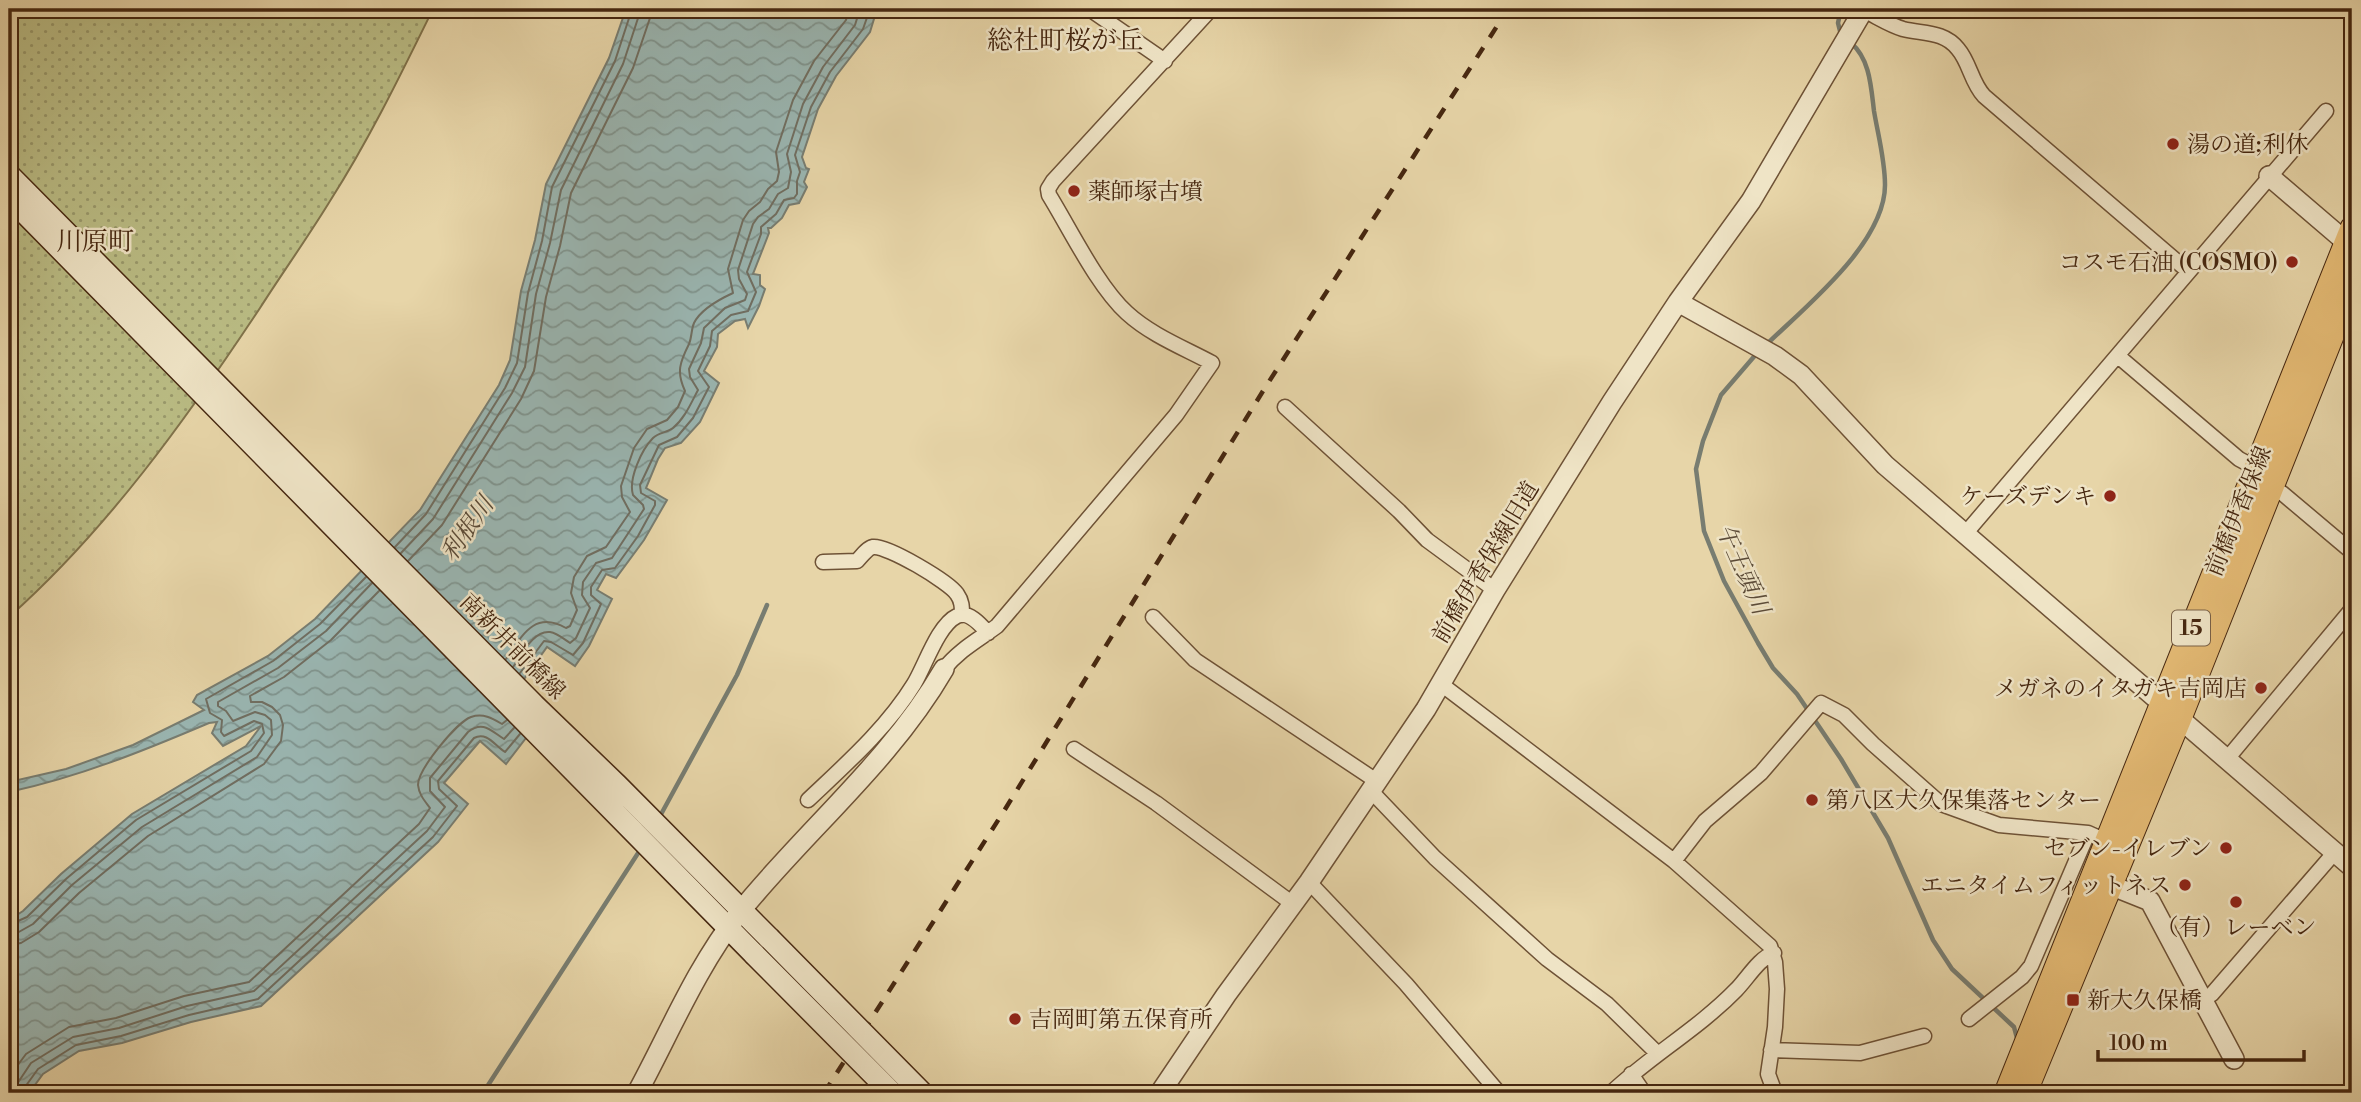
<svg xmlns="http://www.w3.org/2000/svg" width="2361" height="1102" font-family="'Libre Bodoni','Noto Serif JP',serif">
	<style>
		.green { fill: url(#green-dots); stroke: #80724a; stroke-width: 2 }
		.water { fill: url(#water-waves); stroke: #787d71; stroke-width: 2 }
		.lines { fill: none; stroke-linecap: round; stroke-linejoin: round }
		.shore { stroke: #706e61; stroke-width: 2 }
		.stream { stroke: #787d71; stroke-width: 4.5 }
		.minor-casing { stroke: #6e5236; stroke-width: 17 }
		.tertiary-casing { stroke: #6e5236; stroke-width: 22 }
		.secondary-casing { stroke: #462710; stroke-width: 24 }
		.primary-casing { stroke: #462710; stroke-width: 25 }
		.minor { stroke: #efe4c6; stroke-width: 14 }
		.tertiary { stroke: #efe4c6; stroke-width: 19 }
		.secondary { stroke: #efe4c6; stroke-width: 21 }
		.primary { stroke: #e4ba74; stroke-width: 23 }
		.rail { stroke: #462710; stroke-width: 4.5; stroke-dasharray: 12 12; stroke-linecap: butt }
		.secondary-bridge-casing { stroke: #462710; stroke-width: 24; stroke-linecap: butt }
		.secondary-bridge { stroke: #efe4c6; stroke-width: 21 }
		.poi-dot { fill: #8f2418; stroke: #efe4c6; stroke-width: 2.5 }
		.labels { text-anchor: middle; stroke-width: 5; stroke-linejoin: round; paint-order: stroke }
		.shield { fill: #efe4c6; stroke: #796047; stroke-width: 2 }
		.shield-label { font-size: 21px; font-weight: bold; fill: #462710 }
		.poi-label { font-size: 23px; fill: #462710; stroke: #efe4c6; text-anchor: start }
		.street-label { font-size: 23px; fill: #462710; stroke: #efe4c6 }
		.water-label { font-size: 24px; font-style: italic; fill: #5b4b38; stroke: #efe4c6 }
		.quarter-label { font-size: 26px; fill: #462710; stroke: #efe4c6 }
	</style>
	<defs>
		<pattern id="green-dots" width="8" height="8" patternUnits="userSpaceOnUse" patternTransform="scale(1.75)"><rect width="8" height="8" fill="#babc84"/><path d="M2 2h.1M6 6h.1" fill="none" stroke="#99996b" stroke-width="1.8" stroke-linecap="round"/></pattern>
		<pattern id="water-waves" width="16" height="10" patternUnits="userSpaceOnUse" patternTransform="scale(1.75)"><rect width="16" height="10" fill="#9ab6b2"/><path d="M0 5q4-4 8 0t8 0" fill="none" stroke="#7f948f"/></pattern>
	</defs>
	<rect width="100%" height="100%" fill="#e7d5a8"/>
	<filter id="stains"><feTurbulence type="fractalNoise" baseFrequency=".00286" numOctaves="4"/><feColorMatrix values="0 0 0 0 .2 0 0 0 0 .09 0 0 0 0 .02 0 0 0 .5 -.17"/></filter>
	<radialGradient id="worn" r=".72"><stop offset=".6" stop-color="#630" stop-opacity="0"/><stop offset="1" stop-color="#630" stop-opacity=".3"/></radialGradient>
	<!-- green -->
	<path class="green" d="M9,9H433C401,74 369,140 330,201C308,237 283,272 260,308C187,418 108,529 9,617Z"/>
	<!-- water -->
	<path class="water" d="M626,9H877L870,32L836,76L818,109L802,157L806,168L809,169L804,182L807,187L799,203L789,205L782,218L771,228H768L769,233L753,274L760,275V285L765,289L759,306L748,328L745,319L735,321L718,334L717,347L704,371L719,383L700,422L681,443L665,448L658,459L646,488L667,500L644,540L616,578L606,574L597,590L612,599L589,646L575,666L547,647L517,689L546,712L506,764L480,741L444,783L468,804L438,842L261,1006L191,1022L122,1043L79,1051L43,1074L29,1093H9V920L23,911L61,874L132,814L246,746L261,726L223,746L212,733L217,722L209,723C143,751 79,777 9,792V782L66,769L133,745L204,710L193,702L197,695L268,656L315,619L420,510L499,385L510,360L521,291L535,240L546,184L609,58Z"/>
	<g class="lines">
		<!-- shore -->
		<path class="shore" d="M395,547L426,514L505,388L517,363L528,293L542,241L552,187L615,61L632,9
			M401,553L433,519L512,393L525,367L536,294L550,243L561,190L623,64L641,9
			M408,561L442,525L521,399L534,371L546,297L560,246L571,193L633,68L650,18L651,9
			M506,659C522,636 534,610 566,628L570,626L577,610L571,593L574,577L587,556L606,547L630,512L622,497L621,486L634,448L647,429L667,420L678,407L685,391C676,372 680,362 689,344C692,337 691,330 694,323C701,309 720,299 733,293L728,269L743,220L749,211L760,202L768,189L777,181L779,172L776,152L793,100L814,61L846,20L849,9
			M513,667C522,655 533,630 550,632C557,633 564,639 570,643L576,638L590,608L582,595L583,582L596,563L612,558L644,509L643,505L633,495C628,479 642,449 653,438C659,432 667,433 673,428C685,418 691,403 698,390L690,377L689,369L701,343L704,328L725,308L745,300L747,294L739,279L738,270L753,224L758,217L769,209L778,194L788,188L791,172L787,154L803,104L823,67L855,25L860,9
			M520,673L544,641L551,642L573,655L583,643L601,604L591,595V587L602,570L615,568L638,536L655,505V501L641,493L640,485L659,445L677,437L693,418L709,387L698,371L710,346L712,331L731,315L748,311L756,292L747,272L761,234V227L776,214L784,200L794,198L797,194V181L800,172L795,155L811,107L830,72L863,29L870,9
			M9,925L27,917L66,879L136,820L251,751L264,733L262,724L254,721L224,736L221,732L222,720L210,713L206,699L273,661L320,624L366,577
			M9,934L17,933L33,924L72,885L142,827L257,757L272,735L271,720L265,715L255,712L233,721L226,711L218,706V702L278,668L326,631L372,583
			M9,945L21,943L39,932L79,893L148,836L264,764L281,741L283,725L280,715L272,707L262,702H251L250,696L284,677L331,640L379,591
			M9,1077L26,1054L69,1027L116,1018L184,996L249,982L419,824L430,808C425,801 419,795 418,785C418,769 457,722 471,717C483,713 492,718 502,724L507,720
			M15,1093L17,1084L31,1063L73,1037L119,1028L187,1006L254,991L427,831L445,807L430,791V778L468,732C483,720 491,731 504,739L514,728
			M24,1093L25,1087L38,1069L76,1045L121,1036L189,1015L258,999L433,837L457,806L439,789L438,781L474,738C487,731 495,746 505,752L520,734"/>
		<!-- stream -->
		<path class="stream" d="M1841,9L1838,23L1841,35
			M1767,344C1806,306 1885,243 1885,185C1885,160 1878,135 1874,111C1871,87 1870,59 1851,43
			M1758,352L1721,395L1703,441L1696,469L1704,531L1724,581L1758,643L1773,668L1797,694L1841,759L1888,838L1933,940L1952,969L2014,1027L2018,1042
			M659,818L737,675L767,605
			M483,1093L642,847"/>
		<!-- minor casing -->
		<g class="minor-casing">
			<path id="minor" d="M1091,10L1165,61
				M1863,10C1876,16 1889,25 1903,29C1923,34 1944,31 1958,49C1970,63 1971,82 1984,96L2188,271
				M2118,356L2239,459L2256,468
				M1285,407L1399,511L1427,540L1495,590
				M2271,488L2282,493L2352,552
				M1965,534L2326,111
				M823,562L857,561C861,557 867,548 873,547C887,545 949,582 957,594C962,601 962,607 962,615
				M1153,617L1195,660L1378,782
				M944,669C959,650 978,640 997,626L1176,415L1212,363C1184,348 1151,335 1127,313C1098,287 1070,229 1049,195L1048,189L1053,181L1211,9
				M1441,684L1674,861L1770,946L1775,962L1777,989L1775,1027L1768,1074L1775,1093
				M1074,749L1156,803L1293,904
				M2227,759L2352,609
				M1371,791L1435,858L1547,959L1607,1004L1658,1054
				M808,800C845,765 887,728 914,684C925,666 938,625 957,616C968,610 981,625 988,633
				M1674,861L1705,821L1761,773L1821,703L1844,715L1873,744L1941,804L1999,825L2088,833L2106,841
				M1309,882L1406,984L1499,1093
				M2202,1000L2212,994L2335,852
				M1969,1019L2022,977L2031,966L2088,833
				M1771,1050L1860,1053L1924,1036
				M1631,1074L1644,1093
				M1611,1093C1650,1056 1698,1029 1736,990C1747,979 1759,958 1774,953"/>
		</g>
		<!-- tertiary casing -->
		<g class="tertiary-casing">
			<path id="tertiary" d="M2269,176L2352,247
				M1678,302L1775,356L1801,375L1885,465L2352,867
				M2110,885L2150,901L2234,1059
				M637,1093C670,1032 696,968 739,913C806,830 890,762 944,669
				M1160,1093L1226,995L1309,882L1426,709L1495,590L1612,402L1678,302L1751,201L1864,9"/>
		</g>
		<!-- secondary casing -->
		<g class="secondary-casing">
			<path id="secondary" d="M9,175L534,705L617,785L769,938
				M9,197L754,954"/>
		</g>
		<!-- primary casing -->
		<g class="primary-casing">
			<path id="primary" d="M2006,1093L2352,228
				M2025,1093L2180,718L2352,286"/>
		</g>
		<!-- minor -->
		<use href="#minor" class="minor"/>
		<!-- tertiary -->
		<use href="#tertiary" class="tertiary"/>
		<!-- secondary -->
		<use href="#secondary" class="secondary"/>
		<!-- primary -->
		<use href="#primary" class="primary"/>
		<!-- rail -->
		<path class="rail" d="M824,1093L1004,811L1263,391L1508,9"/>
		<!-- secondary-bridge casing -->
		<g class="secondary-bridge-casing">
			<path id="secondary-bridge" d="M769,938L922,1093
				M754,954L892,1093"/>
		</g>
		<!-- secondary-bridge -->
		<use href="#secondary-bridge" class="secondary-bridge"/>
	</g>
	<!-- markers -->
	<g class="poi-dot">
		<circle cx="2173" cy="144" r="7"/>
		<circle cx="1074" cy="191" r="7"/>
		<circle cx="2292" cy="262" r="7"/>
		<circle cx="2110" cy="496" r="7"/>
		<circle cx="2261" cy="688" r="7"/>
		<circle cx="1812" cy="800" r="7"/>
		<circle cx="2226" cy="848" r="7"/>
		<circle cx="2185" cy="885" r="7"/>
		<circle cx="2236" cy="902" r="7"/>
		<rect x="2066" y="993" width="14" height="14" rx="3.5"/>
		<circle cx="1015" cy="1019" r="7"/>
	</g>
	<g class="labels">
		<!-- shield labels -->
		<rect class="shield" x="2172" y="610.5" width="38" height="35" rx="5"/>
		<g class="shield-label">
			<text x="2191" y="635">15</text>
		</g>
		<!-- poi labels -->
		<g class="poi-label">
			<text x="2187" y="152">湯の道;利休</text>
			<text x="1088" y="199">薬師塚古墳</text>
			<text x="2278" y="270" text-anchor="end">コスモ石油 (COSMO)</text>
			<text x="2096" y="504" text-anchor="end">ケーズデンキ</text>
			<text x="2247" y="696" text-anchor="end">メガネのイタガキ吉岡店</text>
			<text x="1826" y="808">第八区大久保集落センター</text>
			<text x="2212" y="856" text-anchor="end">セブン-イレブン</text>
			<text x="2171" y="893" text-anchor="end">エニタイムフィットネス</text>
			<text x="2236" y="935" text-anchor="middle">（有）レーベン</text>
			<text x="2087" y="1008">新大久保橋</text>
			<text x="1029" y="1027">吉岡町第五保育所</text>
		</g>
		<!-- street labels -->
		<g class="street-label">
			<text transform="translate(2238 511) rotate(-68)" y="8">前橋伊香保線</text>
			<text transform="translate(1485 562) rotate(-59)" y="8">前橋伊香保線旧道</text>
			<text transform="translate(513 646) rotate(45)" y="8">南新井前橋線</text>
		</g>
		<!-- water labels -->
		<g class="water-label">
			<text transform="translate(467 529) rotate(-55)" y="8">利根川</text>
			<text transform="translate(1743 569) rotate(66)" y="8">午王頭川</text>
		</g>
		<!-- quarter labels -->
		<g class="quarter-label">
			<text x="1065" y="49">総社町桜が丘</text>
			<text x="95" y="250">川原町</text>
		</g>
	</g>
	<!-- margin -->
	<rect width="2361" height="1102" fill="none" stroke="#e7d5a8" stroke-width="35"/>
	<rect x="10" y="10" width="2340" height="1081" fill="none" stroke="#462710" stroke-width="3.5"/>
	<rect x="18" y="18" width="2326" height="1067" fill="none" stroke="#462710" stroke-width="2"/>
	<!-- scale -->
	<path d="M2098 1050v10h206v-10" fill="none" stroke="#462710" stroke-width="3.5"/>
	<text x="2109" y="1050" font-size="21" fill="#462710" stroke="#efe4c6" stroke-width="5" paint-order="stroke">100 m</text>
	<rect width="100%" height="100%" filter="url(#stains)"/>
	<rect width="100%" height="100%" fill="url(#worn)"/>
</svg>
